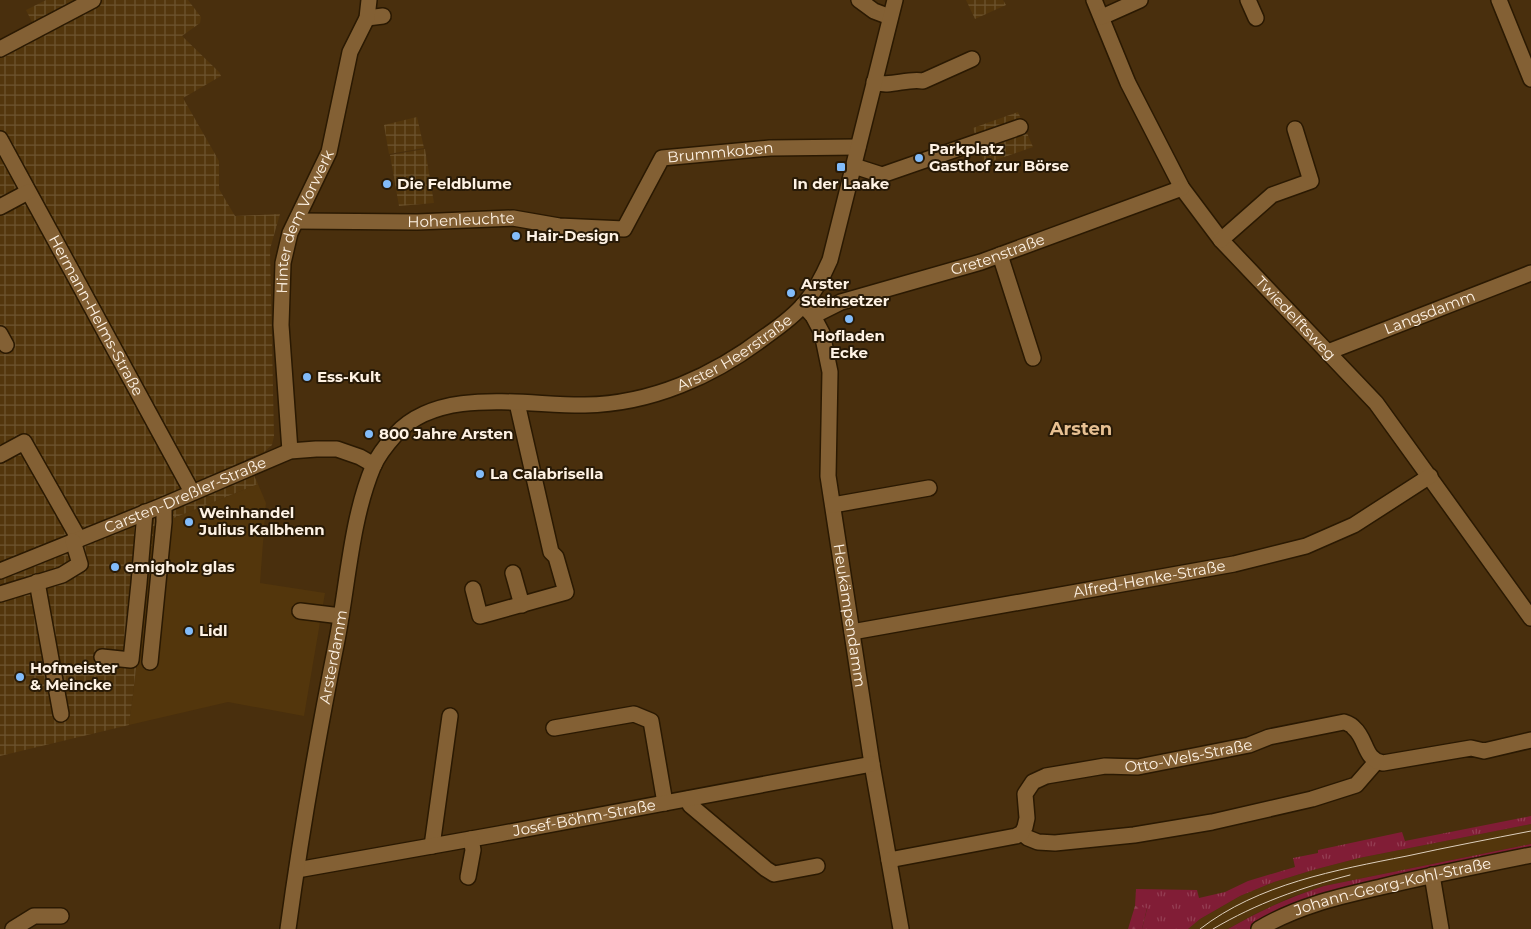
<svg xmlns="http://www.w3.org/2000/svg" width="1531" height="929" font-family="Montserrat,sans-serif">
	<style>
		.built { fill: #53360c }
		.industrial { fill: url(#industrial-grid) }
		.grass { fill: url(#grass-tufts) }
		.forest { fill: url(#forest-firs) }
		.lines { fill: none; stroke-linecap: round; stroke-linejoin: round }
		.minor-casing { stroke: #2a1902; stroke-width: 18 }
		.minor { stroke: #836034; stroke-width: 15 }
		.tram { stroke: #ddcfbd; stroke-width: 1 }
		.poi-dot { fill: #82bcfa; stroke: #281a07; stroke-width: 2 }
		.labels { text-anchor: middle; stroke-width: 4; stroke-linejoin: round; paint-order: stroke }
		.poi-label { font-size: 15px; font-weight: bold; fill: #fef2e4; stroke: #281a07; text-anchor: start }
		.street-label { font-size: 15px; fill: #fef2e4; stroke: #281a07 }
		.quarter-label { font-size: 18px; font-weight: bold; fill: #e7c092; stroke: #281a07 }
	</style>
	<defs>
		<pattern id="industrial-grid" width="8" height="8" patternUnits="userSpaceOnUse" patternTransform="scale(1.25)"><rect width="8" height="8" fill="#53360c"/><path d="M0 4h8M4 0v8" fill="none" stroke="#6d542f"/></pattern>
		<pattern id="grass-tufts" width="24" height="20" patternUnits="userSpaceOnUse" patternTransform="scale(1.25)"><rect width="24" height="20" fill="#811d36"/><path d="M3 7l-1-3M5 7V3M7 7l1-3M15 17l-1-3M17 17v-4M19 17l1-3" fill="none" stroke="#943e53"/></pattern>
		<pattern id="forest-firs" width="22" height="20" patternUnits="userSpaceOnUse" patternTransform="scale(1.25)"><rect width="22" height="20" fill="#811d36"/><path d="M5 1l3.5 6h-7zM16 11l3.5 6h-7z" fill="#943e53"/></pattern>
	</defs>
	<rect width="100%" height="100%" fill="#492f0d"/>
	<!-- built -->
	<path class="built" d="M258,484L266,503L260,583L325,593L304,716L228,702L129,725L154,526Z
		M1531,824V844L1324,886L1291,897L1253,915L1228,929H1188L1200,919L1240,896L1274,882L1313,870L1359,858Z"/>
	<!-- industrial -->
	<path class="industrial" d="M46,0H188L201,17L200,23L182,36L219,72L221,76L183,98L219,161V189L235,216L280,214L270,249L274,436L272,445L264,452L246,459L258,484L154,526L129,725L0,756V41L33,24L26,10Z
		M966,0H1003L1006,5L975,19Z
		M1018,112L1033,147L984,164L973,128Z
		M417,117L424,148L389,154L384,125Z
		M425,149L434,203L399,206L390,155Z"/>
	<!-- grass -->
	<path class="grass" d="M1531,816V824L1359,858L1313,870L1274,882L1240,896L1200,919L1188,929H1142L1147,909L1135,906L1136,889L1197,890L1199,898L1225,892L1248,881L1295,867L1293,858L1318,853V850L1402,832L1405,841Z
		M1531,844V848L1269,918L1251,929H1228C1259,911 1290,897 1324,886Z"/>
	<!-- forest -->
	<path class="forest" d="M1135,906L1147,908L1142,929H1128Z"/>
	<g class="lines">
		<!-- minor casing -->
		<g class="minor-casing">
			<g id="minor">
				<path d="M859,0L874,11L890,17"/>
				<path id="s1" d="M1094,0L1128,83L1182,188L1221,240L1376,403L1531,618"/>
				<path d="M1248,0L1256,18"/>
				<path d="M1499,0L1531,79"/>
				<path d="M1102,17L1140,0"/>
				<path d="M367,18L383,16"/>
				<path d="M0,49L93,0"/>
				<path d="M874,82C890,88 906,78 923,81L972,59"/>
				<path id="s2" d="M0,139L192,492"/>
				<path d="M854,166L882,175L1020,127"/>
				<path d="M0,207L28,192"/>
				<path id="s3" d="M296,221L417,222L513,218L559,226L624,229L662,158L770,148L858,147"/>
				<path d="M1221,240L1272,195L1311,181L1295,129"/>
				<path d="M1000,255L1033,358"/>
				<path id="s4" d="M803,305L813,316L822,333L830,372L828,476L872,764L901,929"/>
				<path id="s5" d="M813,316L841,302L981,262L1182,188"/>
				<path d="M0,334L6,345"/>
				<path id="s6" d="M1328,352L1531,273"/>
				<path id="s7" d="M290,451L281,325L283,263L290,233L329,152L350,52L367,18L369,0"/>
				<path d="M0,455L24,442L79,539"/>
				<path d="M833,505L929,488"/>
				<path id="s8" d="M0,571L164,505L290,451L316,449H337L360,457L374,465"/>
				<path d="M513,573L522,605"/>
				<path d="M37,582L61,714"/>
				<path d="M473,589L480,616L566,592L556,557L551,552L517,403"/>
				<path d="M0,594L62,575L80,564L73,541"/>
				<path d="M300,611L341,616"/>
				<path id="s9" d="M852,632L1234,564L1306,546L1354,525L1430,476"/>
				<path d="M102,657L131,660L139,583L145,512"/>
				<path d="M150,662L164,522V505"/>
				<path d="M554,728L634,714L651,721L665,803"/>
				<path d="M688,799L690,805L766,869L774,874L817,866"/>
				<path d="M1022,833L1028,838L1038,842L1055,843L1134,835L1212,822L1312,799L1356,785L1376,762"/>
				<path d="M432,846L450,716"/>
				<path id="s10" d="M889,860L1016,836L1022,833L1025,827L1027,818L1025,794L1033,782L1046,776L1105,766L1138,767L1249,745L1269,737L1344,722C1347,723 1352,725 1354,728C1367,739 1364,760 1383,763L1471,748L1484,751L1531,740"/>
				<path id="s11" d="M297,870L499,834L872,764"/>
				<path d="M1432,875L1441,929"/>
				<path d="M468,877L473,850L471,839"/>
				<path d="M13,929L34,916H61"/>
				<path id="s12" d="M288,929C301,832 318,736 337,640C348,583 351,520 373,467C378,455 388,443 396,434C440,386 527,406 585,405C651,404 714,376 766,336C779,327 794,316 805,303C816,290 823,276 830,260L895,0"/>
				<path id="s13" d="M1259,929C1297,906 1338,897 1381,887C1431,875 1481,865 1531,855"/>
			</g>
		</g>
		<!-- minor -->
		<use href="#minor" class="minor"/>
		<!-- tram -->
		<path class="tram" d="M1200,929C1258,884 1336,870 1407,856C1448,847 1490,839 1531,831
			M1213,929C1257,903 1300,888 1350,875"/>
	</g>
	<!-- markers -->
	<g class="poi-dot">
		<circle cx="919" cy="158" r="5"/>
		<rect x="836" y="162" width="10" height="10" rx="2.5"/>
		<circle cx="387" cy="184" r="5"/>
		<circle cx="516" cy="236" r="5"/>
		<circle cx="791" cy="293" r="5"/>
		<circle cx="849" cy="319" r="5"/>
		<circle cx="307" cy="377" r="5"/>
		<circle cx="369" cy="434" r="5"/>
		<circle cx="480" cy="474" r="5"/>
		<circle cx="189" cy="522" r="5"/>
		<circle cx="115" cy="567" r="5"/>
		<circle cx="189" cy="631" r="5"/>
		<circle cx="20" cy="677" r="5"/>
	</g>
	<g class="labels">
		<!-- poi labels -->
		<g class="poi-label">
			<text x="929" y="154">Parkplatz<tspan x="929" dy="17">Gasthof zur Börse</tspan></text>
			<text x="397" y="189">Die Feldblume</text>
			<text x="841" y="189" text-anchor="middle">In der Laake</text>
			<text x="526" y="241">Hair-Design</text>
			<text x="801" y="289">Arster<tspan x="801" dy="17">Steinsetzer</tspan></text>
			<text x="849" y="341" text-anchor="middle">Hofladen<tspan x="849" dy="17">Ecke</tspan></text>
			<text x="317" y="382">Ess-Kult</text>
			<text x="379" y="439">800 Jahre Arsten</text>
			<text x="490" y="479">La Calabrisella</text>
			<text x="199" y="518">Weinhandel<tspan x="199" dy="17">Julius Kalbhenn</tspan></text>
			<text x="125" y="572">emigholz glas</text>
			<text x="199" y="636">Lidl</text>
			<text x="30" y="673">Hofmeister<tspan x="30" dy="17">&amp; Meincke</tspan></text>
		</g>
		<!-- street labels -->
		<g class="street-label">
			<text dy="5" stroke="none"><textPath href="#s3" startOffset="468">Brummkoben</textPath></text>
			<text dy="5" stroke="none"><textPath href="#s3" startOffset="165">Hohenleuchte</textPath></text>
			<text dy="5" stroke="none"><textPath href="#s7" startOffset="234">Hinter dem Vorwerk</textPath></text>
			<text dy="5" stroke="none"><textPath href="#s5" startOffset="195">Gretenstraße</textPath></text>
			<text dy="5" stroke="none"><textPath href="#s6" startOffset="109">Langsdamm</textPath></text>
			<text dy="5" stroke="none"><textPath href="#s2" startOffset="201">Hermann-Helms-Straße</textPath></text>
			<text dy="5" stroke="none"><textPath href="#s1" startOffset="381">Twiedelftsweg</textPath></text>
			<text dy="5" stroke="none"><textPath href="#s12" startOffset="869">Arster Heerstraße</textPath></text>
			<text dy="5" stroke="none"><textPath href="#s8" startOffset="200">Carsten-Dreßler-Straße</textPath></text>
			<text dy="5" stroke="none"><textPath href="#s9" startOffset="302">Alfred-Henke-Straße</textPath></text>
			<text dy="5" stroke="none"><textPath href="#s4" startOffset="319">Heukämpendamm</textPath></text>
			<text dy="5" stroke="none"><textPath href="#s12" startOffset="276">Arsterdamm</textPath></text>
			<text dy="5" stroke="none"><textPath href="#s10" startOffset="349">Otto-Wels-Straße</textPath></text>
			<text dy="5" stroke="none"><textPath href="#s11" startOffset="292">Josef-Böhm-Straße</textPath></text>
			<text dy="5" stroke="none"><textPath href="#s13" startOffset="141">Johann-Georg-Kohl-Straße</textPath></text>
		</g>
		<!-- quarter labels -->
		<g class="quarter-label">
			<text x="1081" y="435">Arsten</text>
		</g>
	</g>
</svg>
